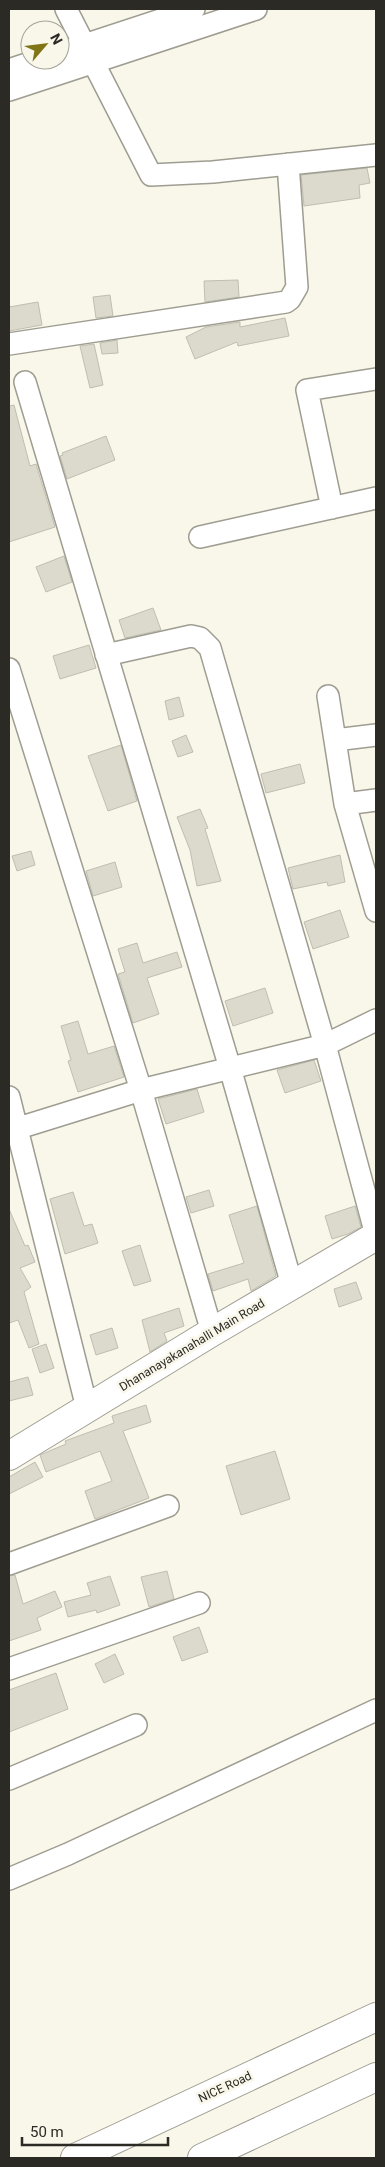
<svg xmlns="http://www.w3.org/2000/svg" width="385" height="2167" font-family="Roboto,sans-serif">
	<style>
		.building { fill: #dcdacd; stroke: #c0beb1 }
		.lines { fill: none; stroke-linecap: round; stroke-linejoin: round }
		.minor-casing { stroke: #9f9d91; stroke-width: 24 }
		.tertiary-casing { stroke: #9f9d91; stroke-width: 30 }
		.motorway-casing { stroke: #9f9d91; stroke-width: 30 }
		.minor { stroke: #fff; stroke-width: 21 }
		.tertiary { stroke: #fff; stroke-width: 28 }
		.motorway { stroke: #fff; stroke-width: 28 }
		.labels { text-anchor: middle; stroke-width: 5; stroke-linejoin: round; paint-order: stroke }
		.street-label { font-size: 12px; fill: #2b2a25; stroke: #f9f6ea }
	</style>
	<rect width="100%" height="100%" fill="#f9f6ea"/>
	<!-- building -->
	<path class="building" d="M367,168L370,183L359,185L360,198L304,206L301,175Z
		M238,280L239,297L205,302L204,281Z
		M110,295L113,316L96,318L93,297Z
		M38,302L42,325L9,331V307Z
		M285,318L289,336L238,346L237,342L195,359L186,337L206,327L240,322V327Z
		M117,340L118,353L102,354L100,343Z
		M94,344L103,385L90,388L80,346Z
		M14,405L30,466L36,464L55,527L9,542V406Z
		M106,436L115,460L67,479L60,456L63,455L62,453Z
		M64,556L72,582L46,592L36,567Z
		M153,608L161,630L125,638L119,620Z
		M89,645L96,668L60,679L53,656Z
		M179,697L184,716L169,720L165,701Z
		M186,735L193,752L178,757L172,741Z
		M121,745L137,801L108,811L88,756Z
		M300,764L305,783L266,793L261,774Z
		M200,809L208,828L205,829L221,881L197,886L190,850L177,817Z
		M31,851L35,865L17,871L12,856Z
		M340,855L345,882L328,886L327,882L293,889L288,868Z
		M115,862L122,887L93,896L86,871Z
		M340,910L349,937L313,949L304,922Z
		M137,943L143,963L177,952L182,967L147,978L159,1014L133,1023L118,974L125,972L118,949Z
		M265,988L273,1013L233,1026L225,1001Z
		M78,1021L88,1054L114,1046L124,1077L78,1092L68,1061L71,1060L61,1026Z
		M314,1060L321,1081L285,1093L277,1070Z
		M197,1089L204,1112L166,1124L158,1099Z
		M209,1190L214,1206L191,1213L186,1197Z
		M73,1192L84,1226L92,1224L98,1243L65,1254L50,1199Z
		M257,1206L276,1276L251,1291L248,1279L213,1291L208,1274L244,1263L229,1215Z
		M355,1206L361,1227L348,1234L332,1239L325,1216Z
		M9,1209L25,1246L28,1245L35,1262L20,1268L31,1287L24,1292L39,1344L29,1348L18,1320L9,1323Z
		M140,1245L151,1281L134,1286L122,1251Z
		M356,1282L362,1299L339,1307L334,1289Z
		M179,1308L184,1326L164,1333L167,1341L150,1352L142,1320Z
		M112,1328L118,1348L96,1355L90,1335Z
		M46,1344L54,1368L40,1373L32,1349Z
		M28,1377L33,1395L9,1401V1382Z
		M146,1405L151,1422L123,1431L149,1498L95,1519L85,1491L112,1481L100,1451L46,1472L40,1455L66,1444L65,1441L114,1423L112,1416Z
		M275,1451L290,1499L241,1515L226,1466Z
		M35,1462L43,1477L9,1494V1477Z
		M167,1571L174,1599L149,1607L141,1577Z
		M15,1575L23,1604L55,1591L62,1607L37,1618L41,1630L9,1641V1576Z
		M110,1576L120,1605L97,1613L96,1610L68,1617L64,1602L91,1595L87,1583Z
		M199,1627L208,1652L182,1661L173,1637Z
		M115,1654L124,1674L104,1683L95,1664Z
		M56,1673L68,1709L9,1732V1690Z"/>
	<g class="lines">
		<!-- minor casing -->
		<g class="minor-casing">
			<path id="minor" d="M66,9L151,175L213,172L376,155
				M60,53L194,9
				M9,70L39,60
				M9,90L256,9
				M9,344L286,302L290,299L297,287L288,164
				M25,382L230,1068L292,1285
				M332,508L307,390L376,379
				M200,537L376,498
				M106,655L191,636L200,638L210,648L325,1045L376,1235
				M9,669L141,1090L212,1332
				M328,696L345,804
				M335,740L376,735
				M376,800L345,804L376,911
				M9,1097L87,1408
				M9,1131L141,1090L325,1045L376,1020
				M9,1564L168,1506
				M9,1669L199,1603
				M9,1779L136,1725
				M9,1879L68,1854L376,1710"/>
		</g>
		<!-- tertiary casing -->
		<g class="tertiary-casing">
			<path id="tertiary" d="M9,1456L212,1332L376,1236"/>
		</g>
		<!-- motorway casing -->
		<g class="motorway-casing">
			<path id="motorway" d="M75,2158L376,2017
				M202,2158L376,2077"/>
		</g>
		<!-- minor -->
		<use href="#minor" class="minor"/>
		<!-- tertiary -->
		<use href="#tertiary" class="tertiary"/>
		<!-- motorway -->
		<use href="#motorway" class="motorway"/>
	</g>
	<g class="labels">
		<!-- street labels -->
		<g class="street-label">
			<text transform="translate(192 1345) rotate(-31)" y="4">Dhananayakanahalli Main Road</text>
			<text transform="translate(225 2087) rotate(-25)" y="4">NICE Road</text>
		</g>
	</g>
	<!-- border -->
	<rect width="385" height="2167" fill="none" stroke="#2b2a25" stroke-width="20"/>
	<!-- north arrow -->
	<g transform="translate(45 45) rotate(62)"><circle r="24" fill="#f9f6ea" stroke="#a7a49b"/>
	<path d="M0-4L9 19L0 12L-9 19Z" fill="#817416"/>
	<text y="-8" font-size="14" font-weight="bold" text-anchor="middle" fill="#2b2a25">N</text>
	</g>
	<!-- scale -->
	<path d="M22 2137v8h146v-8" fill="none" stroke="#2b2a25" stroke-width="2.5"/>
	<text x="30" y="2137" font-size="15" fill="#2b2a25" stroke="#f9f6ea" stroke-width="4" paint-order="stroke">50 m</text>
</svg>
